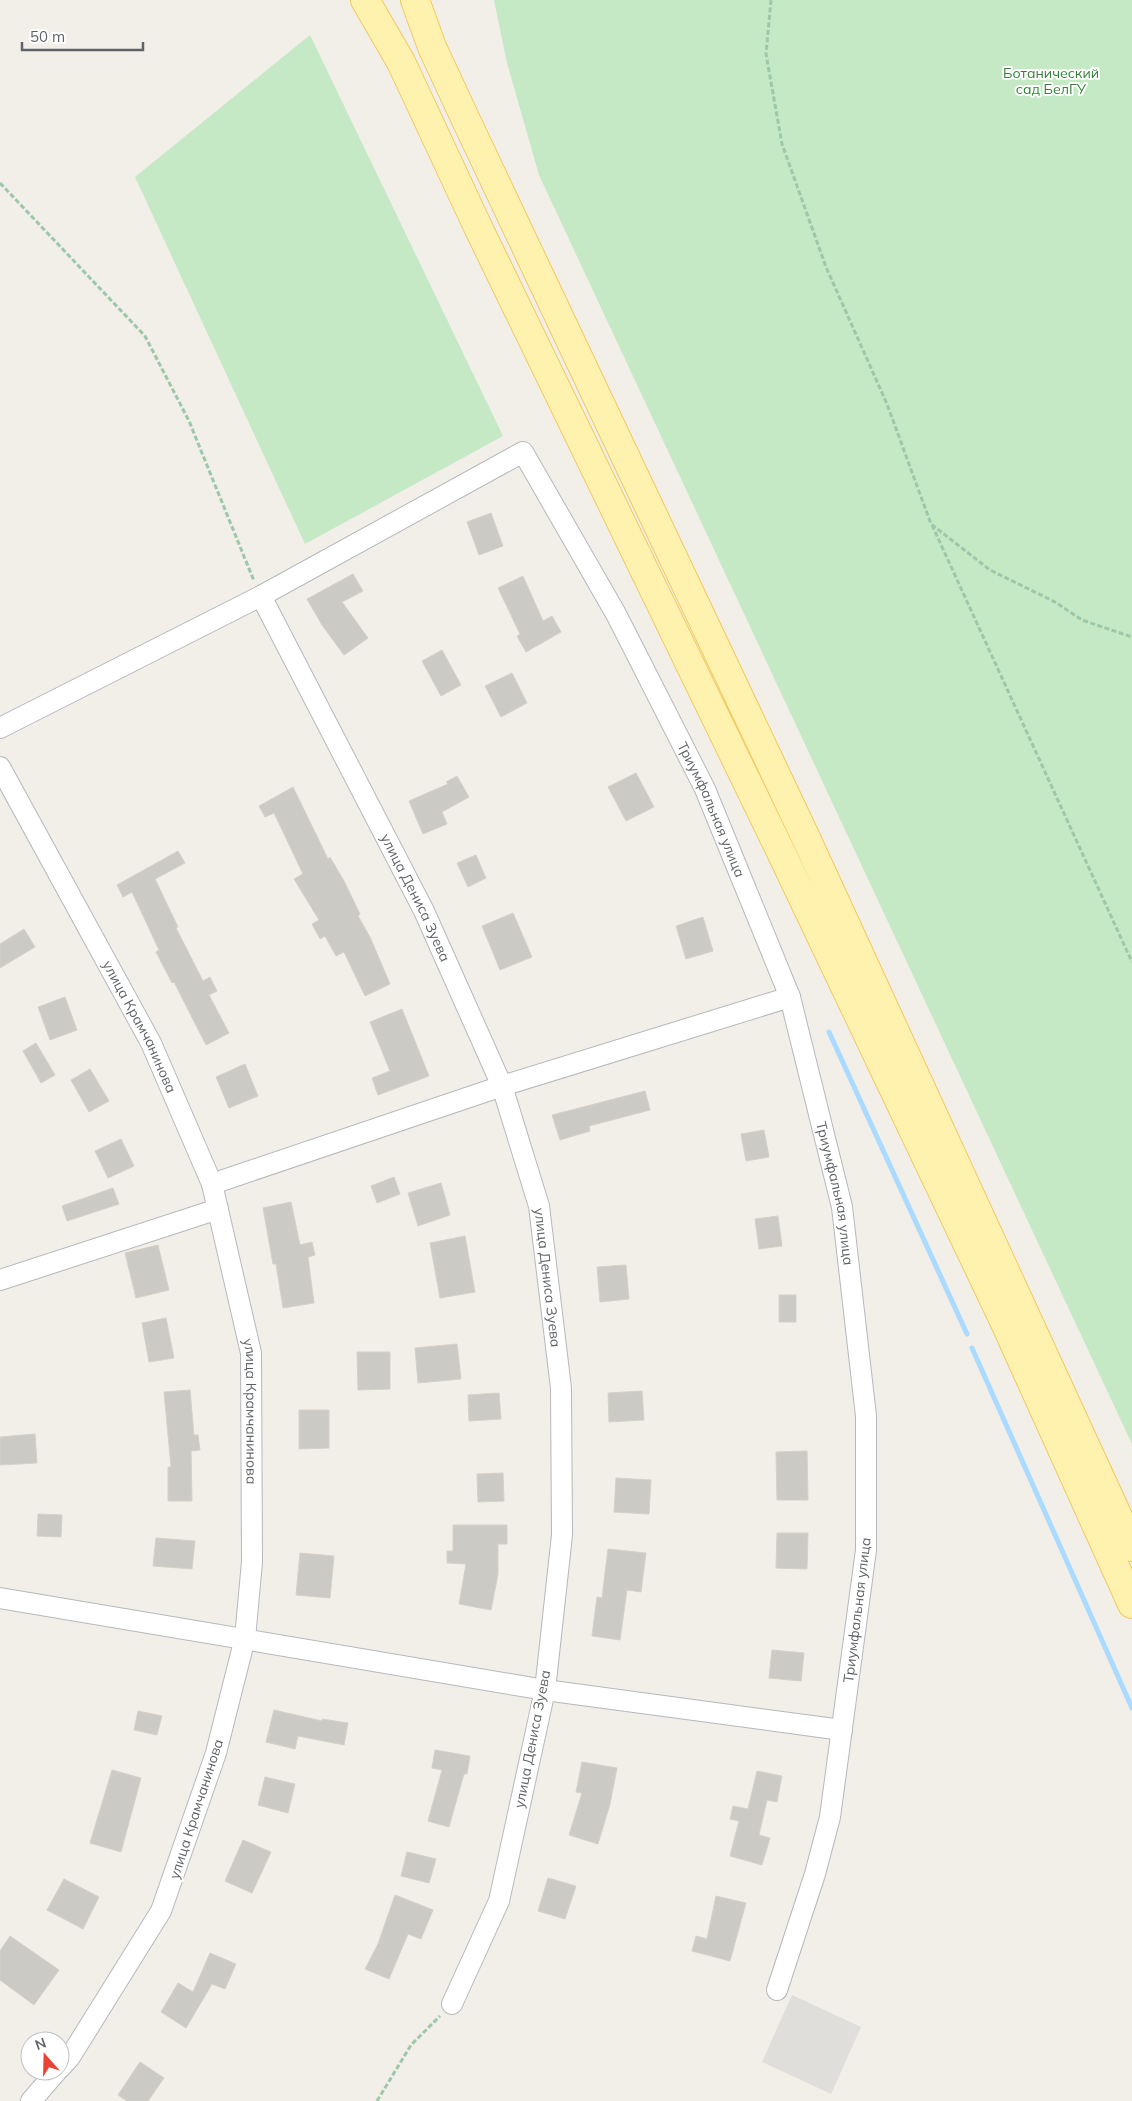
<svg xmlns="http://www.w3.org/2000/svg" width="1132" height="2101" font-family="Mulish,sans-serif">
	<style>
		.industrial { fill: #e0deda }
		.green { fill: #c5e8c5 }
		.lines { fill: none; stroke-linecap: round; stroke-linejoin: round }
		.stream { stroke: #aadaff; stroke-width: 5 }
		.building { fill: #cccac5; stroke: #d6d1c6 }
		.minor-casing { stroke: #b5b8bc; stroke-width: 22 }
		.primary-casing { stroke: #f2c960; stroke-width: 30 }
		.path { stroke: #9cc7a9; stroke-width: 3; stroke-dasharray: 5 2.5; stroke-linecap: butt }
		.minor { stroke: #fff; stroke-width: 20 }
		.primary { stroke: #fff2af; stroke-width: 28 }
		.labels { text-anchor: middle; stroke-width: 4; stroke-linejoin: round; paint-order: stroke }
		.park-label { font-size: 14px; fill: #348238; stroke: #fff }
		.street-label { font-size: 14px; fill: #5f6368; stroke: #fff }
	</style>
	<rect width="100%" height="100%" fill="#f1efe8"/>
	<!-- industrial -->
	<path class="industrial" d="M792,1995L861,2027L831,2094L762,2062Z"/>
	<!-- green -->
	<path class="green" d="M494,0H1132V1444L539,175L507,63Z
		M310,35L503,436L305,544L135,177Z"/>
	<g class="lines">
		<!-- stream -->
		<path class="stream" d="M829,1032L967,1334
			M972,1348L1132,1708"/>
	</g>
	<!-- building -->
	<path class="building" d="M491,513L503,546L479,555L467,522Z
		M353,574L363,591L342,602L368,638L344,655L322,625L307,599Z
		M523,576L543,621L552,616L561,632L526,652L517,636L520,634L498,588Z
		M442,650L461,685L441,696L422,661Z
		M512,673L527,703L501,717L485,686Z
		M636,773L654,807L626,821L608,787Z
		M457,776L469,797L442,812L447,824L423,834L409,801L448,784L446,782Z
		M293,787L328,859L330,857L344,881L360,914L358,916L370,937L390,984L365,996L344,952L336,956L325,936L320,939L312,924L319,920L294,879L303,874L274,813L265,817L259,806Z
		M178,851L185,863L155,879L178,927L176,928L203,981L210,977L217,991L209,995L229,1033L206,1045L174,982L172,983L156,952L159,950L132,892L123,897L117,885Z
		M476,855L486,878L468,887L457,863Z
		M513,913L532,957L500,970L482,926Z
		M703,917L713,951L686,959L676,926Z
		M24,929L35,947L0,968V944Z
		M65,997L77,1030L50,1040L38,1007Z
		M402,1009L429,1076L378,1095L372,1078L390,1071L370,1022Z
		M36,1043L55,1075L41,1083L23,1051Z
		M245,1064L258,1096L229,1108L216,1077Z
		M90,1069L109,1101L89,1112L71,1080Z
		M645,1091L650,1110L589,1126L590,1131L560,1140L552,1115Z
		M764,1130L769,1157L746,1161L741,1134Z
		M121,1139L134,1166L108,1178L95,1151Z
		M394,1177L400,1194L377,1203L371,1186Z
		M441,1183L450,1215L418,1226L408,1193Z
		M113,1188L119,1204L67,1221L62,1206Z
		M291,1202L300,1245L312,1242L315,1255L308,1257L314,1303L283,1308L276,1264H273L263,1208Z
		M778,1216L782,1246L759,1249L755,1219Z
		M465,1236L475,1292L440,1298L430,1243Z
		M158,1245L169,1290L136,1298L125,1253Z
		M626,1265L629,1299L600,1302L597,1267Z
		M779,1295H796V1322H779Z
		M166,1318L174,1358L149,1362L142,1323Z
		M457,1344L461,1379L418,1383L415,1348Z
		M357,1352H390V1389L358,1390Z
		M190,1390L194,1435H198L200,1450L191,1451L192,1501H168V1467H171L164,1392Z
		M642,1391L644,1420L609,1422L608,1393Z
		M499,1393L501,1419L469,1421L468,1395Z
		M299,1410H329V1448L299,1449Z
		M35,1434L37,1463L0,1465V1437Z
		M807,1451L808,1500H777L776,1452Z
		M503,1473L504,1501L478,1502L477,1474Z
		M616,1478L651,1480L649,1514L614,1512Z
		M38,1514L62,1515L61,1537L37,1536Z
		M453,1525H507V1544H498V1574L491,1610L459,1604L466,1564L447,1563V1551H453Z
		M777,1533H808L807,1569L776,1568Z
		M156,1538L195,1541L192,1569L153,1566Z
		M608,1549L646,1553L641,1592L627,1590L620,1640L592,1636L597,1597L602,1598Z
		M300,1553L334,1556L330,1598L296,1595Z
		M772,1650L804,1653L801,1681L769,1678Z
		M274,1710L322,1721V1719L348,1723L344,1745L298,1736L295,1749L266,1742Z
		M138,1711L162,1716L157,1735L134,1730Z
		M435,1750L470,1756L467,1774H464L449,1827L428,1821L442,1770L432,1768Z
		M582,1762L617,1768L610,1804L598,1844L569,1835L582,1793L576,1792Z
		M112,1770L141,1778L121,1852L90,1843Z
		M757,1771L782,1776L777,1802L767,1800L759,1835L770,1838L762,1865L730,1856L739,1821L730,1819L733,1806L748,1809Z
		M265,1777L295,1784L288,1813L258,1805Z
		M243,1840L271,1852L252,1893L225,1881Z
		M407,1852L436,1859L429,1883L401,1876Z
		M548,1878L576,1886L565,1919L538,1911Z
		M64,1879L99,1897L83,1929L47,1910Z
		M395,1895L433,1910L421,1939L408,1934L389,1979L365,1969L378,1944Z
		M716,1896L746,1903L730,1961L692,1951L696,1936L707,1939Z
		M10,1936L59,1970L34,2005L0,1980V1951Z
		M210,1953L236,1964L225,1989L212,1984L186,2028L161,2012L178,1983L193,1992Z
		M140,2062L164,2078L148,2101H127L118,2095Z"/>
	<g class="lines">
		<!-- minor casing -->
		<g class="minor-casing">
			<g id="minor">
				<path id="s1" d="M261,596L424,911L502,1086L539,1206L561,1388L562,1535L545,1690L499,1901L452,2004"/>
				<path id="s2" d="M0,728L261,596L523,452L616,614L705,789L790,997L842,1207L866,1416V1550L830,1817L815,1874L777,1990"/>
				<path id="s3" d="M0,767L151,1043L212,1184L251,1353L252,1562L245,1638L216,1753L161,1911L70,2057L60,2068"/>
				<path d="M212,1184L502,1086L790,997"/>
				<path d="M0,1280L218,1209"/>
				<path d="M0,1598L545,1690L842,1730"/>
				<path d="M31,2101L57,2071"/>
			</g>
		</g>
		<!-- primary casing -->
		<g class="primary-casing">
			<path id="primary" d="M365,0L401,62L477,225L779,848L1005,1323L1132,1604
				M415,0L432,47L465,118L805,836L1132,1547"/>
		</g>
		<!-- path -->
		<path class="path" d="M771,0L766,54L782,144L826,267L887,404L931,524L990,570L1055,602L1082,620L1132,637
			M0,183L145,336L189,421L254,581
			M932,525L1132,962
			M377,2101L411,2045L440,2016"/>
		<!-- minor -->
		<use href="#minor" class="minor"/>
		<!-- primary -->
		<use href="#primary" class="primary"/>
	</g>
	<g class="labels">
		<!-- park labels -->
		<g class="park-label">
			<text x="1051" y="78">Ботанический<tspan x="1051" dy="16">сад БелГУ</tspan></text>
		</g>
		<!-- street labels -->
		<g class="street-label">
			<text dy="5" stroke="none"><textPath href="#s2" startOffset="996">Триумфальная улица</textPath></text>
			<text dy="5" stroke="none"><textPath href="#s1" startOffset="339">улица Дениса Зуева</textPath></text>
			<text dy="5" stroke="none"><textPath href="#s3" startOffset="295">улица Крамчанинова</textPath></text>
			<text dy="5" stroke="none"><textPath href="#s2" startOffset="1401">Триумфальная улица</textPath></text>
			<text dy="5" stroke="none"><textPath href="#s1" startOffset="744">улица Дениса Зуева</textPath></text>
			<text dy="5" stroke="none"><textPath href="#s3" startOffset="700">улица Крамчанинова</textPath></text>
			<text transform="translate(857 1610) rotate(-83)" y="5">Триумфальная улица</text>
			<text transform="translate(532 1739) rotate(-79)" y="5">улица Дениса Зуева</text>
			<text transform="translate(196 1809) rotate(-72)" y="5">улица Крамчанинова</text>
		</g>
	</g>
	<!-- north arrow -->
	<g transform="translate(45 2056) rotate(340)"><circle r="24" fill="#ffffff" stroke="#bfc1c3"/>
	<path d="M0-4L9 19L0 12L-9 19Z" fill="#ea4335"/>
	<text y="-8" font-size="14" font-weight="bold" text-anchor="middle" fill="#5f6368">N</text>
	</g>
	<!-- scale -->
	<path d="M22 42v8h121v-8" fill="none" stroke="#5f6368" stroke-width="2.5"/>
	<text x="30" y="42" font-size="15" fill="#5f6368" stroke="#ffffff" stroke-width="4" paint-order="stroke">50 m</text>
</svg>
